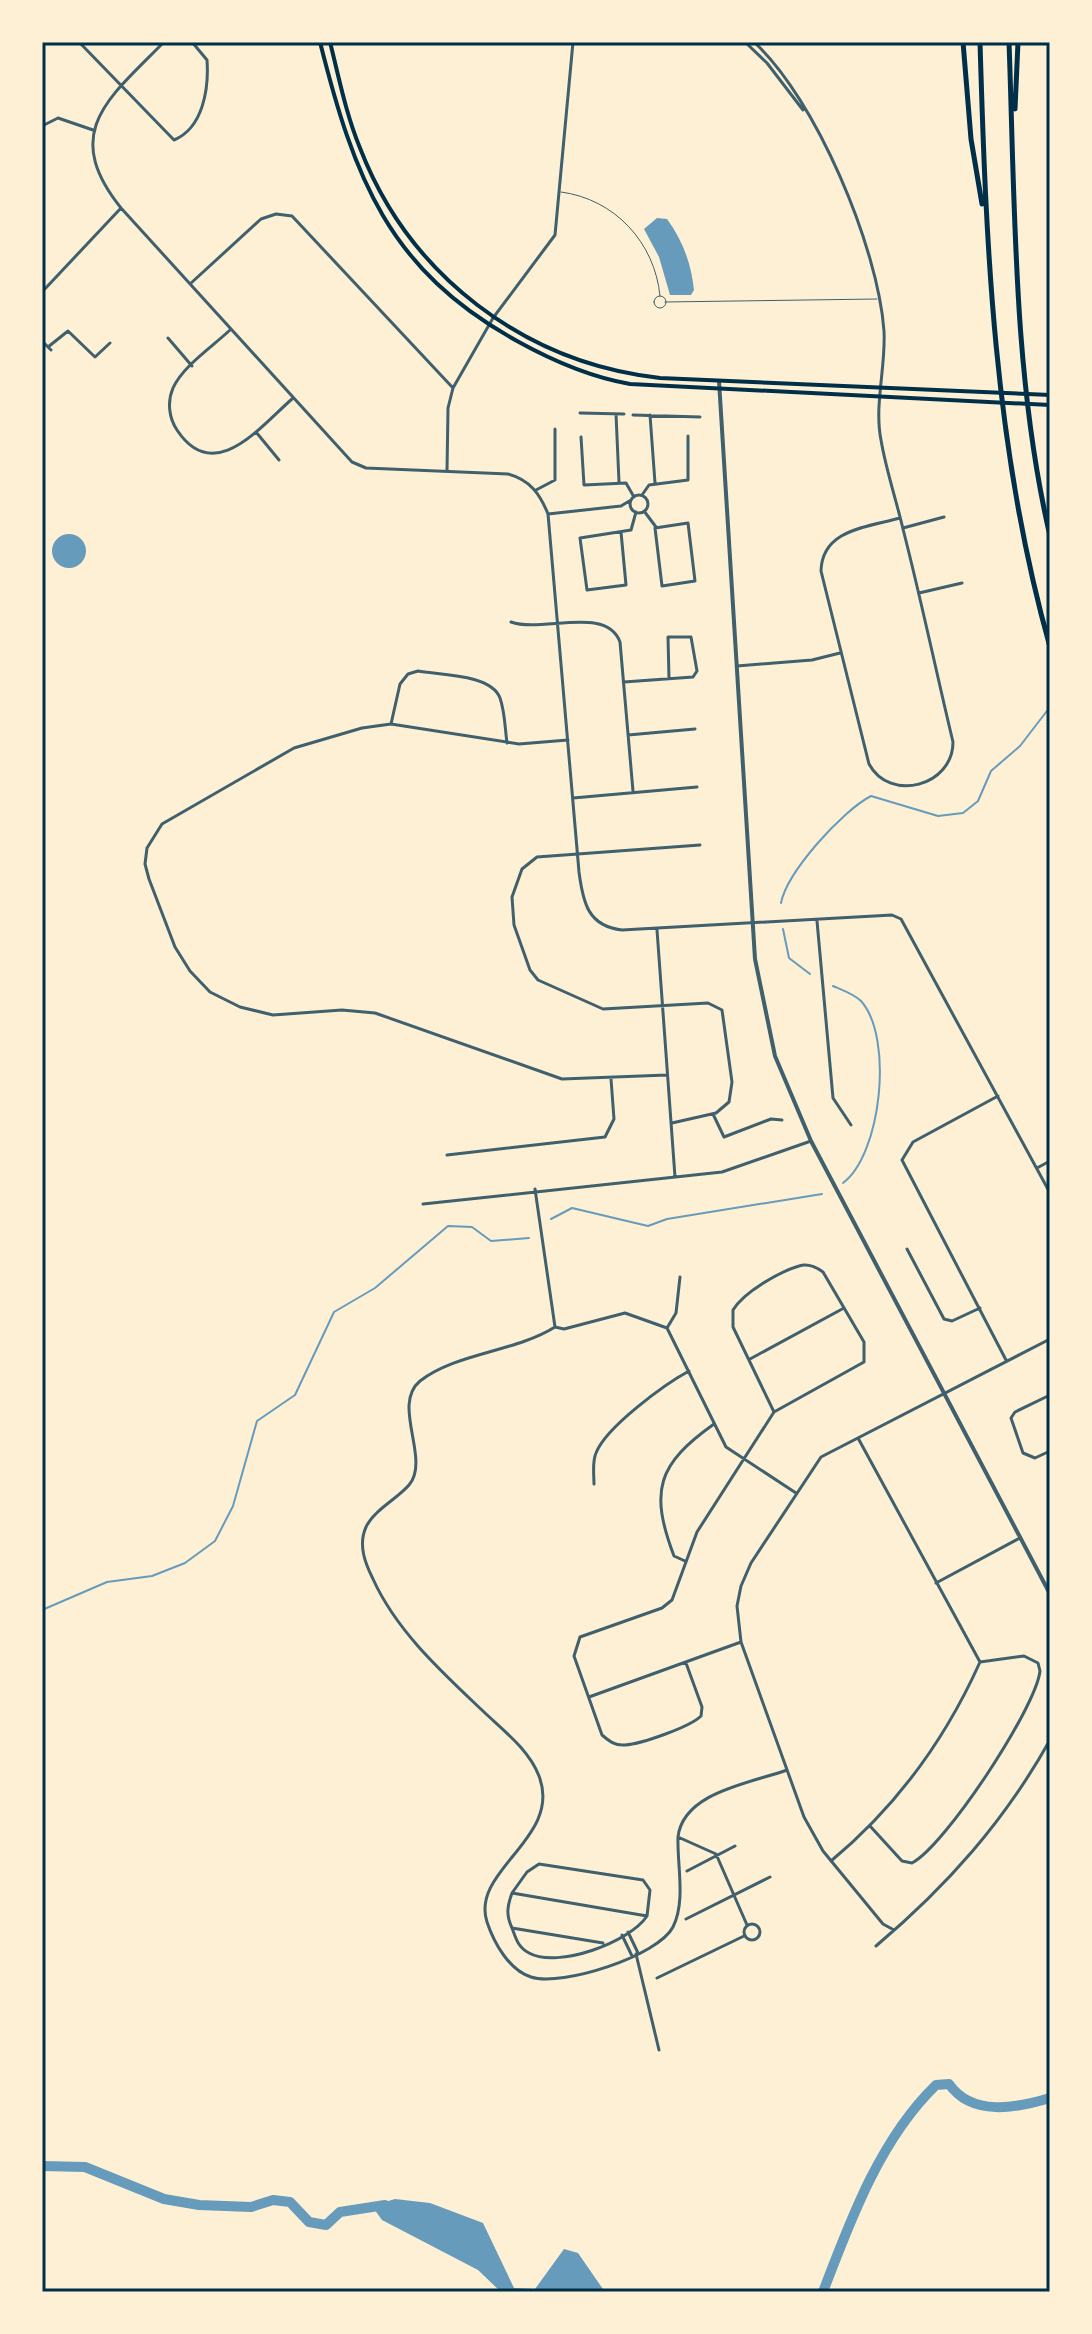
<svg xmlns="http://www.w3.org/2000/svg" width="1092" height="2334" font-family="'Nunito Sans',sans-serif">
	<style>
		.water { fill: #669bbc }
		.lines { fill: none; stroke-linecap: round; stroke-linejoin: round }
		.stream { stroke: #669bbc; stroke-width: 2 }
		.river { stroke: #669bbc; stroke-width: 10 }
		.service { stroke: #3f606c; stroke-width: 1 }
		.minor { stroke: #3f606c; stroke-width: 3 }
		.tertiary { stroke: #3f606c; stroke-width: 4 }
		.secondary { stroke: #003049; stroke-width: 4 }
		.motorway { stroke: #003049; stroke-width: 5 }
		.neatline { fill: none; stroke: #003049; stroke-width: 3 }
	</style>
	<rect width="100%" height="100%" fill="#fdf0d5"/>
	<!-- water -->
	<path class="water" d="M657,218L667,219C683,241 691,263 694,290L691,295H670L659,257L644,229Z
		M52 551a17 17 0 1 1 34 0a17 17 0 1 1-34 0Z
		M395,2199L430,2203L483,2223L514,2288L535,2289L564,2249L578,2253L605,2292H501L478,2270L382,2220L372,2206Z"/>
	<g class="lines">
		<!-- stream -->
		<path class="stream" d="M781,903C787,872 842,811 871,796L938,816L963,813L978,801L991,771L1020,746L1050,707
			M783,929L789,958L810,974
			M833,986C842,990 854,994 861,1001C894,1038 881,1155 843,1183
			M551,1219L572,1208L648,1226L667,1219L822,1194
			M42,1610L107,1582L152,1576L185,1563L215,1541L233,1506L257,1421L295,1395L334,1312L375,1288L448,1226L472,1227L491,1241L529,1238"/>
		<!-- river -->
		<path class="river" d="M42,2166L85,2167L164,2199L199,2205L251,2207L273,2200L290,2202L309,2222L326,2225L340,2212L385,2205
			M823,2292C850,2221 880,2139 936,2085L949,2084C972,2117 1017,2108 1050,2098"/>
		<!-- service -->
		<path class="service" d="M561,192C615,199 655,243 660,296
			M654 302a6 6 0 1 1 12 0a6 6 0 1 1-12 0Z
			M665,302L877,299"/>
		<!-- minor -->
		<path class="minor" d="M79,42L174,140C203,128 209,89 207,60L192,42
			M164,42C109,98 60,132 121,208L352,462L366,468L508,474C530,480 540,494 548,514L579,872C583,903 588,926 622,930L892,915L901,919L1050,1193
			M745,42L767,63L803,110
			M754,42C816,99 878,247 884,331C886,367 874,405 881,440C886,470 896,499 903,529C921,599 936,671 953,742C953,786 890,803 869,764L821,571C822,529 868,527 900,518
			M42,126L58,118L93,130
			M190,284L261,219L276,214L292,216L453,388
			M42,292L121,208
			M230,330C212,347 183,366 173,388C167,402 169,418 177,430C214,486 260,427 292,399
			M168,338L192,366
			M42,341L51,350
			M48,347L68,331L95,357L110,343
			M580,413L624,414
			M616,414L619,482
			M633,415L700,417
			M650,415L655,483
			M256,432L279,460
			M581,437L584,485L626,483L634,497
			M447,471L448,408L453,388L493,318L555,235L573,42
			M536,490L555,480V429
			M642,495L649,485L688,480V436
			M630 504a9 9 0 1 1 18 0a9 9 0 1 1-18 0Z
			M644,511L656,527
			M548,514L621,506L631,500
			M688,523L695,581L662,586L655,528Z
			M903,528L944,517
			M621,532L626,585L587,590L580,538L631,530L636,512
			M919,593L962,583
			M511,622C542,633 607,605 620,642L633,791
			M737,666L812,660L840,653
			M624,682L693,677L697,671L691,637H668L669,679
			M391,724L400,684L408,674L418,671C439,675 491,674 500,698C505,712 505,729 507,743
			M628,735L695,729
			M568,740L519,744L391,724L362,728L294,748L162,824L147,848L145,864L149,879L175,947L190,971L210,992L240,1007L273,1015L342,1010L375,1013L562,1079L667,1075
			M573,798L697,787
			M817,921L833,1098L851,1125
			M657,930L675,1177
			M998,1096L913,1142L902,1160L1006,1360
			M713,1114L724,1137L771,1119L782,1120
			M672,1123L716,1113L729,1102L732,1082L722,1010L708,1003L603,1009L538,980L530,970L514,925L512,897L522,869L537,857L700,845
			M447,1155L605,1137L614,1119L611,1079
			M1037,1168L1050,1161
			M535,1189L555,1327L564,1329L625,1313L667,1328L726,1447L796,1493
			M423,1204L722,1172L811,1141
			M907,1249L944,1319L952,1321L980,1308
			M555,1327C515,1352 456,1353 420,1381C391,1405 431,1459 409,1485C397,1499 374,1510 366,1527C358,1545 365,1563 373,1579C397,1632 443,1673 484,1712C504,1731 529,1750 539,1776C563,1838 470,1870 487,1922C494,1943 509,1970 531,1977C562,1987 658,1956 673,1927C686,1901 677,1865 678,1837C683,1792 751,1783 787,1770
			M667,1328L676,1313L680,1277
			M750,1359L844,1308
			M1050,1395L1015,1412L1011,1418L1023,1453L1035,1458L1050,1451
			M594,1484C594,1474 592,1462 596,1453C606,1427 665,1384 689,1371
			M685,1561L674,1556C649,1490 658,1464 714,1424
			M936,1583L1020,1538
			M686,1663L702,1707L701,1716C690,1727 641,1744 625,1745C615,1746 609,1741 602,1735L574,1656L580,1637L662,1608L672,1600L697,1532L774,1412L864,1362V1342L823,1272C816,1267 808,1263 799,1266C779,1272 744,1292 733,1310V1327L774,1412
			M589,1697L741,1642
			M870,1826L902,1861L912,1863C945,1846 1036,1708 1040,1671L1038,1663L1024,1656L980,1662
			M678,1837L716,1854L747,1925
			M831,1861C896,1807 946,1738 980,1662L858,1438
			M687,1871L735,1846
			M512,1893C507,1907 506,1915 512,1928C516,1939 518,1947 529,1953C558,1969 630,1942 647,1916L650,1890L643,1880L539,1864L527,1872L512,1893L647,1916
			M686,1919L770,1877
			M744 1932a8 8 0 1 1 16 0a8 8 0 1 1-16 0Z
			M512,1928L603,1943
			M894,1930L883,1924L823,1851L804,1817L741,1642L737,1606L741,1586L751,1563L821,1457L1050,1339
			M628,1932L638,1953
			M622,1935L632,1956
			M876,1946C947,1886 1004,1822 1050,1740
			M636,1954L659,2050
			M657,1978L744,1936"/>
		<!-- tertiary -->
		<path class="tertiary" d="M719,381L755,959L775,1056L811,1141L1050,1594"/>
		<!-- secondary -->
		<path class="secondary" d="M320,42C354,177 388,270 517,341C553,361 590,377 630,384L1050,405
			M330,42C339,78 346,114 360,148C409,275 524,363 660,378L1050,395"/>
		<!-- motorway -->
		<path class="motorway" d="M963,42L971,139L982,204
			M980,42C986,246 994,449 1050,647
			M1009,42C1015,204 1013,378 1050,536
			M1015,109L1018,42"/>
	</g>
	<!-- border -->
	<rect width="1092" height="2334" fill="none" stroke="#fdf0d5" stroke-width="88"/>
	<rect x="44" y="44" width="1004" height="2246" class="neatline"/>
</svg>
